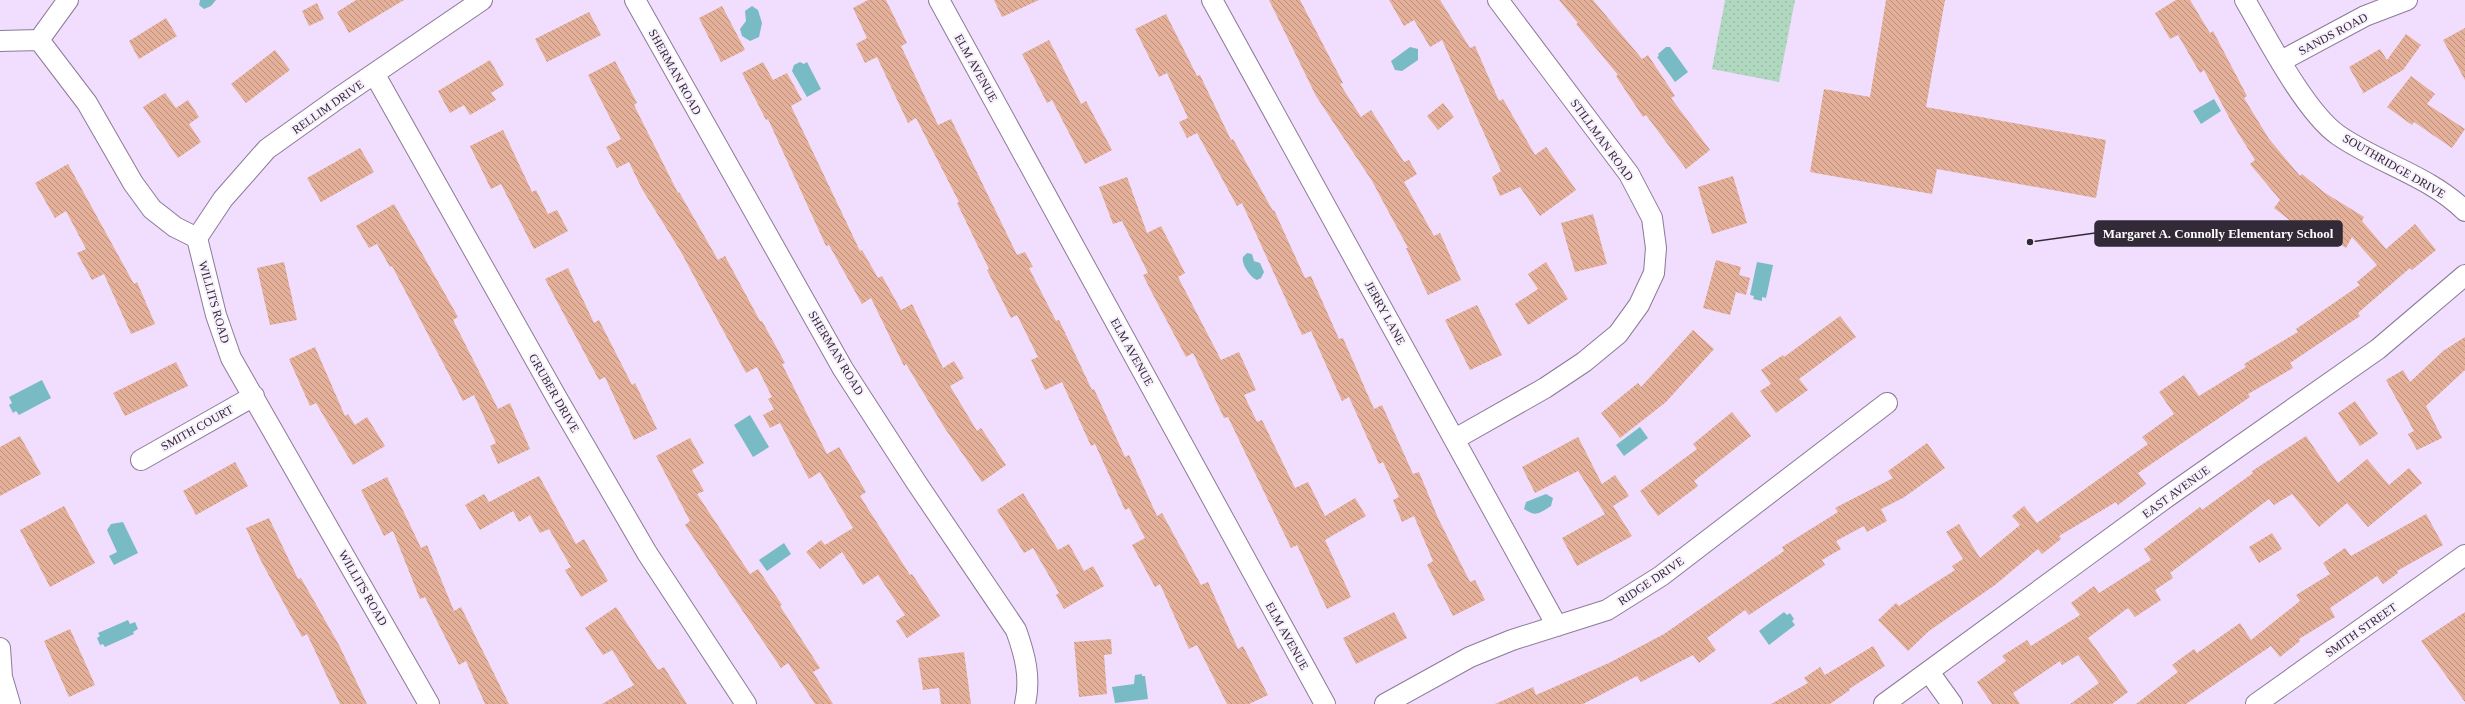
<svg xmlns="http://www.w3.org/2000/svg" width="2465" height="704" font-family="Georgia,serif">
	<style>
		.park { fill: url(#park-dots) }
		.water { fill: #78bbc5 }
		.building { fill: url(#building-back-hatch) }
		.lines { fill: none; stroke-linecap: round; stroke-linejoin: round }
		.street-casing { stroke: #8c7a98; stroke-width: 22 }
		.street { stroke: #fff; stroke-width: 20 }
		.labels { text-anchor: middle; stroke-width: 4; stroke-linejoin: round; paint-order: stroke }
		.street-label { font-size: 12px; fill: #322a37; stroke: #f8f0fd }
		.leader { fill: none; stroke: #322a37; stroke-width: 1.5 }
		.callout-dot { fill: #322a37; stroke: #f8f0fd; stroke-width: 1.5 }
		.callout { fill: #322a37; stroke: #322a37; stroke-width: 1.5 }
		.callout-label { font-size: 13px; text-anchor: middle; font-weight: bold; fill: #fff }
	</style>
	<defs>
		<pattern id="park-dots" width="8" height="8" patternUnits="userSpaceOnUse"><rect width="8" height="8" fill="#b0d8c1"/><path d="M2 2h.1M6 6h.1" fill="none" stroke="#98baa6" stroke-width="1.8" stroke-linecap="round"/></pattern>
		<pattern id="building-back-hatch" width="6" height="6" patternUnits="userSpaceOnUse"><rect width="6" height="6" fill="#e4b099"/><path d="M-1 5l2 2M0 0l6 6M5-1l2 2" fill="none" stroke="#b98f7e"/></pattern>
	</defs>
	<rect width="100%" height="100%" fill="#f1ddfe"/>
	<!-- park -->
	<path class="park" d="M1725,0H1795L1779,82L1712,69Z"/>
	<!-- water -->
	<path class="water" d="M200,0H216L211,6L204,9L199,5Z
		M752,6L758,10L762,23L759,37L750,41L742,36L740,29L746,21L745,11Z
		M1410,47L1418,49V60L1402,71L1395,70L1391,61Z
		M1666,47H1670L1688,72L1675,82L1657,57L1659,56L1658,54Z
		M800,62L804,64L807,62L821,89L807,97L792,71L794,65Z
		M2214,99L2221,111L2201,124L2193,111Z
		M1247,253L1252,254L1254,261L1260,263L1264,272L1261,278L1257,280C1250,277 1241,264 1243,257Z
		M1757,262L1773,265L1766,298L1762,297V301L1753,299L1754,296L1750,295Z
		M42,380L51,398L19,415L16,411L13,413L9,405L12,403L9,397Z
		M750,415L769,447L753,457L734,425Z
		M1640,427L1648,438L1624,456L1616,445Z
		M1546,494L1553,498L1551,506C1538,514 1536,517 1524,509L1526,502Z
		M123,522L138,553L114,565L109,556L117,552L107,530L111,524Z
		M784,543L791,554L767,571L759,560Z
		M1784,612L1787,615L1790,613L1794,619L1792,621L1795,625L1769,645L1759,631Z
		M128,620L130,624L135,622L138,629L133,632L134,634L105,647L103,644L100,645L97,638L100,636L98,633Z
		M1142,674V676H1145L1148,699L1115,703L1112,687L1134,684L1135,675Z"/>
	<!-- building -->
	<path class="building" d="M356,0H404L349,33L337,12Z
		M868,0H886L907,43L901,46L938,125L951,119L1017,255L1025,252L1033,267L1029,268L1056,321L1059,320L1092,390L1094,389L1125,457L1129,455L1157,516L1162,513L1201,585L1208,582L1238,649L1243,646L1268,695L1249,704H1227L1197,645L1189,649L1160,584L1155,587L1132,545L1145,538L1129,508L1125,510L1095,444L1091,446L1062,382L1045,390L1031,360L1038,357L1017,315L1011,318L987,270L989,269L957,203L959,202L916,118L908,123L877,57L865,63L856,44L867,38L853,8Z
		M994,0H1039L1002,17Z
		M1269,0H1300L1343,83L1340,84L1361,117L1371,110L1404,162L1409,160L1417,174L1404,182L1434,236L1440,233L1461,280L1428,295L1406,248H1408L1372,181L1316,96Z
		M1389,0H1440L1470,48L1475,46L1499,101L1503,99L1535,155L1546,147L1576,190L1540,216L1520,187L1500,196L1492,177L1501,171L1442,40L1430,47L1414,20L1404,26Z
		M1559,0H1593L1642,59L1648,55L1675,96L1671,98L1710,150L1686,169L1646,115L1643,117L1616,76L1618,75L1576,24L1578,23Z
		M1886,0H1945L1926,107L2106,140L2096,198L1937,169L1932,194L1810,172L1824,89L1870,97Z
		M2176,0H2190L2210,33L2213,31L2247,96L2244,98L2269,139L2300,176L2302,174L2325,193L2364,217L2362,221L2386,249L2415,224L2436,250L2412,270L2410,268L2358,313L2360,316L2290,363L2293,368L2248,394L2250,397L2138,473L2146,484L2118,505L2116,502L2059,536L2061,539L2042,554L2038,549L1995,585L1929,631L1908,651L1878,620L1896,603L1899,606L1955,570L1952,566L1963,559L1946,532L1959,524L1980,558L2020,525L2012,516L2024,506L2037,523L2148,444L2142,437L2174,414L2159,392L2184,375L2199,396L2246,367L2244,364L2298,332L2296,329L2360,285L2357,282L2377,265L2352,237L2346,248L2303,221L2298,227L2274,208L2280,200L2250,164L2255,160L2232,123L2204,70L2200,73L2178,35L2170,39L2155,13Z
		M317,3L324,19L309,26L302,11Z
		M722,6L745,50L721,62L699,18Z
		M589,12L601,35L547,62L535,39Z
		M1166,14L1197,76L1200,75L1231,140L1233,139L1273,211L1274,210L1305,278L1311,276L1339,339L1343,338L1374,409L1382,405L1413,474L1419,472L1438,518L1470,582L1475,580L1485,600L1453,616L1427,565L1433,561L1414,516L1402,522L1393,500L1399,497L1383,462L1379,464L1349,397L1342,401L1311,331L1302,335L1242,203L1237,206L1197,133L1187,138L1179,122L1188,118L1167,73L1159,77L1135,29Z
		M166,18L177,36L139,59L129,41Z
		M2465,28V80L2443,40Z
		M2406,34L2421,45L2403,70L2362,94L2363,92L2349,67L2380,49L2387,60Z
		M1049,40L1081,104L1086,101L1112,150L1085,164L1052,100L1047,103L1022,54Z
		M275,50L290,70L246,103L231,84Z
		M490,60L504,85L491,93L496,100L470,115L464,105L450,113L438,91Z
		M615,61L637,103L634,105L678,193L679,192L718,260L725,256L760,321H762L785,363L782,364L827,454L839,447L866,492L860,496L910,575L912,574L940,616L907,638L896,621L905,615L878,575L863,585L842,552L820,569L806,552L821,540L825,545L853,528L820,472L809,479L780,423L770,428L763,415L774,409L768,399L772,397L757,367L746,373L681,252L642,189L629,162L617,168L606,147L621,139L588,75Z
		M763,62L773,80L787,73L802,100L791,106L860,251L862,250L878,278L882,276L901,310L912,304L943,368L954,361L964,378L950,386L977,431L981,428L1006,465L982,482L944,427L906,364L904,366L871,298L862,304L829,245L826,246L768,119L766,120L742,73Z
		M2411,76L2435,94L2427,104L2465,129L2452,148L2414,122L2412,125L2387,107Z
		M165,93L176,108L188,100L199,117L189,124L201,142L178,158L143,107Z
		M1443,103L1454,117L1438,130L1427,116Z
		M503,130L532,192L536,190L548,214L557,210L568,231L534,249L501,184L491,189L470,146Z
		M360,148L374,172L321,202L307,178Z
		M68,164L134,284L137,282L155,324L131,334L104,274L92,280L77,253L86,249L66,211L55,218L35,183Z
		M1733,176L1747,223L1712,234L1698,187Z
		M1127,177L1147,233L1161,226L1185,273L1178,277L1221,360L1239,352L1256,390L1244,395L1257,422L1262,420L1295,488L1308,482L1325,516L1355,498L1366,516L1325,540L1351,597L1327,609L1297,545L1291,548L1228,417L1224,418L1193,353L1186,357L1151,291L1143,275L1148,273L1122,221L1113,224L1099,187Z
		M394,204L458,317L453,320L498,409L510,403L530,449L498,464L490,446L496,443L474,395L463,401L392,266L390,267L377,244L369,248L356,226Z
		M1593,214L1607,264L1575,272L1561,223Z
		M1716,260L1741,267L1739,275L1750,278L1746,295L1736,292L1730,315L1703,308Z
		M284,262L297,320L270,325L257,268Z
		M1546,262L1568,299L1528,325L1515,304L1538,289L1528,274Z
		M568,268L594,323L599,320L632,385L635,383L657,429L634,440L605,377L599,380L545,279Z
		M1477,305L1502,355L1470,370L1445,320Z
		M1840,316L1856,337L1799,379L1808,390L1776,413L1760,391L1771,384L1761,370L1783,355L1784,357Z
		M1693,330L1714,349L1666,402L1620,438L1601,413L1638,383L1641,387Z
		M2465,337V370L2426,406L2442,438L2417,450L2408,434L2414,431L2386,380L2403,370L2410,382L2443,351Z
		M315,347L345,416L348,414L355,425L367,417L385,446L353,465L316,403L310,406L289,359Z
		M176,362L188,386L125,416L113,393Z
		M2355,401L2378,434L2360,446L2338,413Z
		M1732,412L1751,436L1694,481L1698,486L1658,516L1640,491L1697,449L1693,444Z
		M20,436L41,474L0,496V447Z
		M2306,436L2338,483L2367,459L2389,485L2409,468L2422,483L2368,527L2347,503L2319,527L2292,494L2274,505L2269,499L2170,573L2173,578L2155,590L2161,600L2135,617L2128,608L2088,638L2128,692L2112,704H2070L2099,683L2078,655L2062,665L2060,661L2013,693L2020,704H1992L1977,682L2006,661L2002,656L2027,640L2031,646L2080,615L2071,603L2094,586L2099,593L2151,560L2144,549L2200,507L2202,510L2253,473L2252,471Z
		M1578,437L1602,484L1615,475L1629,496L1613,506L1632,536L1577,566L1562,538L1605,514L1578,471L1535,493L1522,467Z
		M690,438L704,463L692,470L704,491L697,494L750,574L758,569L782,605L780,606L820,668L813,672L833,704H815L788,663L781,668L685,525L690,521L656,456Z
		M1927,443L1945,468L1903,498L1881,509L1887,521L1867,532L1864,526L1836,541L1841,549L1822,560L1825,565L1749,615L1745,610L1707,638L1716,650L1699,663L1693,655L1641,682L1637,676L1583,704H1495L1533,687L1536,695L1609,663L1664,634L1784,551L1782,547L1838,512L1835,508L1893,478L1888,471Z
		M235,462L248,486L196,515L183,491Z
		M539,476L576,544L584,539L608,581L581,597L565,570L571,567L549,529L540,533L530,515L519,522L513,511L480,530L465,505L484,494L489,502Z
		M387,477L421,548L427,545L454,611L461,607L509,704H485L466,661L459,665L425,597L420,599L393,531L384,536L361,490Z
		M1023,493L1058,550L1069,544L1084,571L1093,566L1104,586L1064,609L1056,595L1059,593L1033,548L1024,553L997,510Z
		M64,506L95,563L50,587L20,530Z
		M2426,514L2443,545L2397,571L2398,573L2383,584L2377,576L2330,608L2335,617L2299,639L2300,641L2280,657L2271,646L2186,704H2136L2178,672L2172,665L2194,649L2197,653L2240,623L2251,640L2300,601L2296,595L2330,574L2323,563L2345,548L2351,556Z
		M269,518L298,579L301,578L339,645L367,704H340L307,634L302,637L260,559L246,528Z
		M2272,533L2282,549L2259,563L2249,547Z
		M616,607L658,670L664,667L687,704H602L634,685L612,650L603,655L585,628Z
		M1394,612L1407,638L1356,664L1343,638Z
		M2465,612V702L2421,641Z
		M70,629L95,685L69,697L44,641Z
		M1111,639L1112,654L1104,655L1107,694L1079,697L1074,642Z
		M1873,646L1885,666L1849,689L1850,690L1830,704H1771L1808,683L1804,678L1820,667L1825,675Z
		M964,652L971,704H941L939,688L923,690L918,658Z"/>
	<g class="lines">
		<!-- street casing -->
		<g class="street-casing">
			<path id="street" d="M635,0L843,369L916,482L1016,630C1025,655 1031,678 1025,704
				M939,0L1325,704
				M1212,0L1557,626
				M2245,0C2266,36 2305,112 2338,135C2378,163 2430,176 2465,211
				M39,40L68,0
				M0,41L39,40L87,103L133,183L152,209L175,227L197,238L216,315L231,358L429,704
				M2281,61L2365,16L2407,0
				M375,75L558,400L647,553L746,704
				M197,238L223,199L267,149L337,99L482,0
				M1455,439L1545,388L1584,362L1618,334L1639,305L1654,273L1656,248L1652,218L1629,174L1498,0
				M141,460L254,396
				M0,648L2,677L10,704
				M1929,672L1952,704
				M1385,704L1470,657L1512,640L1607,610L1661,576L1887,403
				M1884,704L2167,497L2378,349L2465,275
				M2256,704L2465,555"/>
		</g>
		<!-- street -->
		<use href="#street" class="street"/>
	</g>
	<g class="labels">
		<!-- street labels -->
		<g class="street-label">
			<text transform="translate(2333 34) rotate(-28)" y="4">SANDS ROAD</text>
			<text transform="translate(976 68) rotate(61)" y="4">ELM AVENUE</text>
			<text transform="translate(675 72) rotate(61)" y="4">SHERMAN ROAD</text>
			<text transform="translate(328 107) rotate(-35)" y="4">RELLIM DRIVE</text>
			<text transform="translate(1602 140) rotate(54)" y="4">STILLMAN ROAD</text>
			<text transform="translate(2394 166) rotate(30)" y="4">SOUTHRIDGE DRIVE</text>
			<text transform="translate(214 302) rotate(74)" y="4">WILLITS ROAD</text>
			<text transform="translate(1385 313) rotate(61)" y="4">JERRY LANE</text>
			<text transform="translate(1132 352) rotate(61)" y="4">ELM AVENUE</text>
			<text transform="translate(836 353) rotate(59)" y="4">SHERMAN ROAD</text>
			<text transform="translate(554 393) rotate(60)" y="4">GRUBER DRIVE</text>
			<text transform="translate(197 428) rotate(-29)" y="4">SMITH COURT</text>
			<text transform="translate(2176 492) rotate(-36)" y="4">EAST AVENUE</text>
			<text transform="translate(1651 581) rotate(-34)" y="4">RIDGE DRIVE</text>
			<text transform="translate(363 588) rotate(60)" y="4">WILLITS ROAD</text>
			<text transform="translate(2361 630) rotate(-35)" y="4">SMITH STREET</text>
			<text transform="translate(1287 636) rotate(61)" y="4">ELM AVENUE</text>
		</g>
	</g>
	<!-- callouts -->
	<path class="leader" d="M2030 242L2095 233"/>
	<circle class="callout-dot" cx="2030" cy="242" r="4"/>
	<rect class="callout" x="2095" y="221" width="247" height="25" rx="4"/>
	<g class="callout-label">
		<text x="2218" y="238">Margaret A. Connolly Elementary School</text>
	</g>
</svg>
